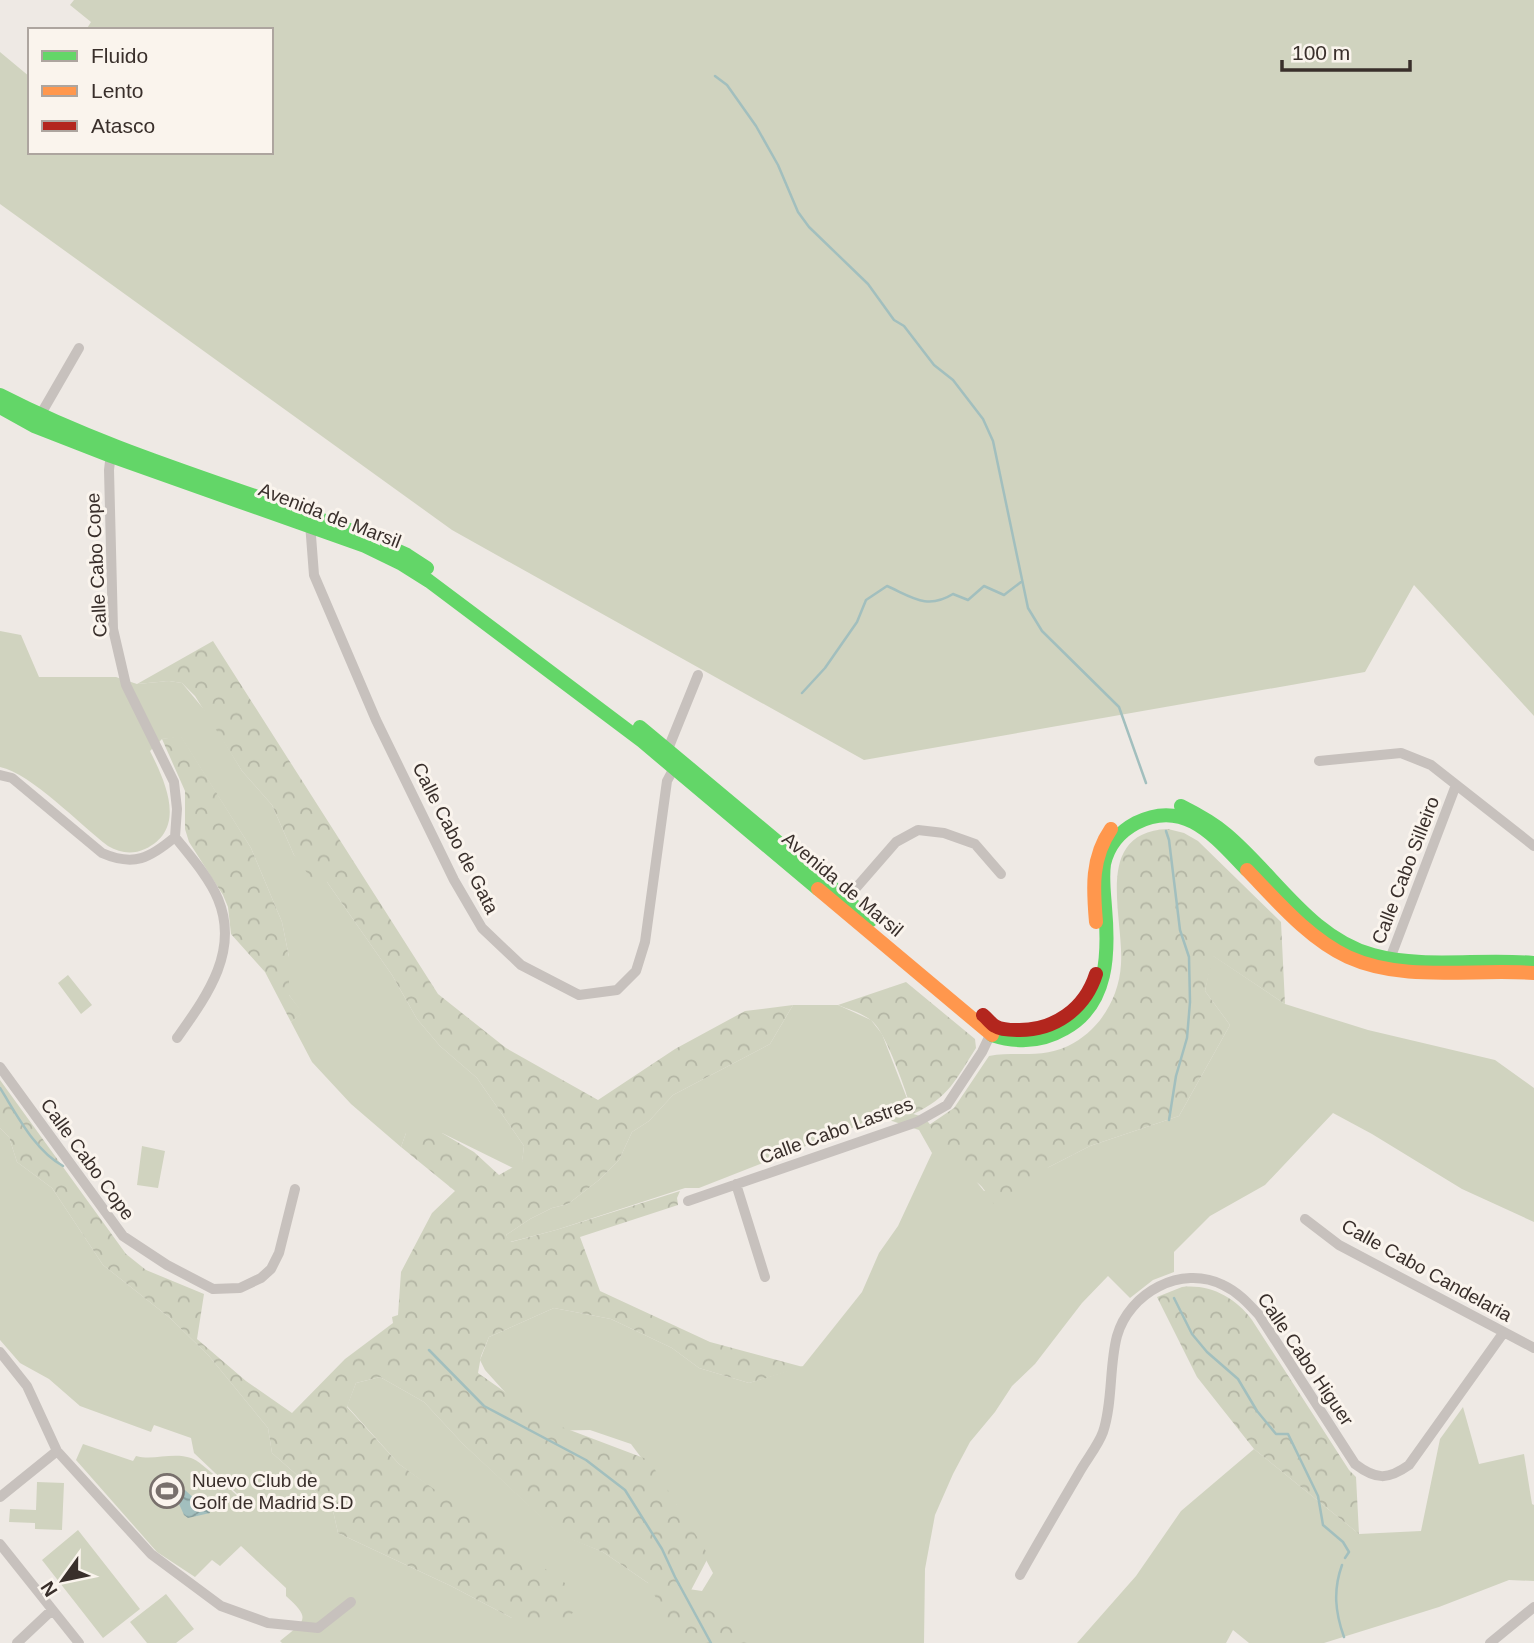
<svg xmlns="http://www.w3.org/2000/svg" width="1534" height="1643" font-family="Arial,sans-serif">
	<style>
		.grass { fill: #d0d3bf }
		.forest { fill: url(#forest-crowns) }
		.water { fill: url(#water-waves) }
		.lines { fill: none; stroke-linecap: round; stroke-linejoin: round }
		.stream { stroke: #a2bfbe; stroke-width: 2.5 }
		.street { stroke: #c7c1bd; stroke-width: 10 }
		.fast { stroke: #63d668; stroke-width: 14 }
		.slow { stroke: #ff974d; stroke-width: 14 }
		.jam { stroke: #b3261e; stroke-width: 14 }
		.labels { text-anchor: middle; stroke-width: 6; stroke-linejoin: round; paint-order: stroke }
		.street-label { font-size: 19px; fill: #392f2b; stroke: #faf4ed }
		.poi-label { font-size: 19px; fill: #392f2b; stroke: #faf4ed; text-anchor: start }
	</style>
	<defs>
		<pattern id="forest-crowns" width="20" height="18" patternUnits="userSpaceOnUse" patternTransform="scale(1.75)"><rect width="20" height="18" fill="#d0d3bf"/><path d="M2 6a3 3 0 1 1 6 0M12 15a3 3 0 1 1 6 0" fill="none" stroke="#b3b5a4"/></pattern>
		<pattern id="water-waves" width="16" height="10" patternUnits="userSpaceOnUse" patternTransform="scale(1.75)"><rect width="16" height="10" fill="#a2bfbe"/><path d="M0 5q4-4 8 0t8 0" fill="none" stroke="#859c9b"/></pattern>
	</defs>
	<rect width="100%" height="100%" fill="#eee9e4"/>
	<!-- grass -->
	<path class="grass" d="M74,0H1534V716L1414,585L1365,672L864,760L452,530L0,204V52L30,77V152H271V30H86L91,22L70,5Z
		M0,631L21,635L39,677H116L137,684L169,681L182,683L207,713L242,771L272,805L294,855L327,882L392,975L417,1019L440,1046L477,1078L524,1146L522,1163L513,1168L442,1133H406L401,1147L351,1104L312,1062L291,1022L302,1013L289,995V957L282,922L251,848L181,737L162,739L150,751C165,781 188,829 145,849C132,855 120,853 108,846C80,825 32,774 0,767Z
		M1212,955L1285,1004L1368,1030L1495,1060L1534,1088V1222L1462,1189L1372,1134L1333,1113L1265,1185L1210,1216L1174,1252V1272L1153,1280L1130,1298L1108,1276L1082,1303L1035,1364L1012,1386L995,1412L970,1442L953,1474L935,1515L925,1569L924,1643H282L280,1641C304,1621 313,1620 286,1596V1588L241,1546L220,1566L212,1560L195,1577L157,1552L76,1460L83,1444L133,1461L136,1456C153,1461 172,1452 191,1458C202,1461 238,1498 251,1507L194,1453L191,1438L154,1425L151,1432L80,1406L49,1379L20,1363L0,1340V1128L9,1137L17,1162L52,1188L103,1265L170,1318L209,1356L268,1428L272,1453L332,1506L338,1533L451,1586L512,1618L453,1504L399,1464L347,1406L356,1383L380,1377L424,1402L463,1444L560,1534L603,1552L648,1583L702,1591L713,1573L676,1504L631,1444L590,1430L540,1431L485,1370L480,1360L489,1337L554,1308L611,1319L672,1348L699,1368L749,1383L803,1366L862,1292L879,1253L898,1226L932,1153L919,1130L880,1117L699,1188H685L556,1230L510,1242L506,1235L530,1219L552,1208L568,1204L599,1180L619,1160L632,1132L649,1121L673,1095L770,1044L793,1005H838L871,1020L882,1034L913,1114L924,1117L984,1191L1049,1167L1090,1146L1179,1116L1230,1025L1205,991Z
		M68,975L92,1005L81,1014L58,983Z
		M142,1146L165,1151L158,1188L137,1185Z
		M1463,1407L1479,1464L1524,1454L1532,1504L1534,1505V1581L1509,1580L1439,1607L1324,1643H1249L1233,1630L1226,1643H1077L1136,1576L1181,1511L1254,1449L1359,1534L1421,1531L1440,1439Z
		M37,1482L64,1483L62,1530L35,1529V1523L9,1522L10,1509L36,1510Z
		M78,1530L140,1609L103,1638L42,1560Z
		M166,1594L194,1629L176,1643H147L130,1622Z"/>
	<!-- forest -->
	<path class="forest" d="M213,641L438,994L506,1048L598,1100L675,1049L745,1011L793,1005L770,1044L673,1095L649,1121L632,1132L619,1160L599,1180L568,1204L552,1208L530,1219L506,1235L511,1242L556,1230L680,1191L677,1198L678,1205L580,1237L600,1291L710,1342L803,1367L749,1383L699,1368L672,1348L611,1319L554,1308L489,1337L481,1356L478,1373L546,1421L649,1460L709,1556L689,1594L674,1599L709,1610L758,1643H680L648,1583L603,1552L560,1535L463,1444L424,1402L380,1377L356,1383L347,1407L399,1464L565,1583L575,1610L561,1627L512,1618L451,1586L338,1533L332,1506L272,1453L268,1428L209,1356L170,1318L103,1265L52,1188L17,1162L9,1137L0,1128V1080L126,1254L146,1270L204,1294L197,1339L246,1381L292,1413L345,1359L393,1323L392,1317L398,1315L401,1272L432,1213L455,1191L401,1147L406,1133H442L474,1152L499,1175L522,1162L524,1146L477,1078L440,1046L417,1019L392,975L327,882L313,881L294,855L272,805L242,771L195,696L182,683L169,681L137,684Z
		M181,736L251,848L282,922L289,957V995L303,1013L291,1022L265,972L231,934L228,907L223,895L189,842L185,829V791L162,739Z
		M1168,829L1184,833L1198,841L1281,922L1285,1004L1213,956L1205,991L1230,1025L1179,1116L1090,1146L1049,1167L994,1204C987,1195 981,1180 969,1180L929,1125L954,1108L989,1056C1016,1051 1041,1059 1068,1046C1099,1031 1119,999 1121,964C1124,916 1092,832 1168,829Z
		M906,982L975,1039L976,1048C956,1079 949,1098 913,1114C907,1094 887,1035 873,1022C863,1013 850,1010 838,1005Z
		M1182,1287C1210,1284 1235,1297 1252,1320L1349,1470L1356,1477L1359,1534L1254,1449L1197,1377L1157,1297Z"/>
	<!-- water -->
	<path class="water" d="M185,1490L197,1501L209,1502L210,1513L188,1518L184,1515L175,1495Z"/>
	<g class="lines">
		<!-- stream -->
		<path class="stream" d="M715,76L727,85L756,126L778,165L798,212L809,227L868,284L894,320L904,326L934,365L953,380L983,419L993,441L1028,608L1042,631L1119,707L1146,783
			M802,693L825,668L857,622L866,600L887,586C912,597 927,610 953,594L968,600L984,586L1004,595L1021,582
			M1166,831L1169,840L1180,930L1189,957L1190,1002L1187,1038L1176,1076L1169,1120
			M0,1088C17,1115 35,1151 63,1166
			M1174,1298L1192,1334L1207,1352L1238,1379L1257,1411L1276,1434H1288L1318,1496L1323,1525L1343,1542L1349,1552L1345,1558
			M429,1350L484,1406L586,1460L625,1490L662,1549L675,1577L711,1643
			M1342,1565C1333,1590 1335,1612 1344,1637"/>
		<!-- street -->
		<path class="street" d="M38,419L79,348
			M310,523L314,575L376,720L454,880L482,928L521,965L579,995L617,990L636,971L645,942L667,781L674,768
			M668,749L698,675
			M1319,761L1401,753L1431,765L1534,846
			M0,775L12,778L102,853C134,867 150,858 175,837L177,809L174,782L126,685L113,629L109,470L111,453
			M175,837C190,856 209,877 218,899C240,952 206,997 177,1038
			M842,904L896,842L918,830L944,833L975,844L1001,874
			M1388,964L1456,785
			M0,1067L123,1236L167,1265L213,1289L240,1288L261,1278L271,1269L279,1253L295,1189
			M736,1184L765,1277
			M688,1201L917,1122L947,1105L982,1052L993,1029
			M1305,1219L1339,1245L1534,1348
			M0,1352L27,1386L57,1451L151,1554L221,1606L268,1623L318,1628L351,1602
			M0,1497L57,1451
			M0,1544L79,1643
			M1020,1575C1039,1541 1059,1507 1079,1473C1086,1460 1098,1446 1103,1432C1113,1402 1109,1366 1117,1336C1129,1293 1181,1264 1223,1285C1238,1292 1248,1303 1259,1315L1355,1464C1376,1480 1388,1480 1409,1465L1504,1332
			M17,1643L52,1610
			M1490,1643L1534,1607"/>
		<!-- fast -->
		<path class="fast" d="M0,395C113,453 234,486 352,531
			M0,407L34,426L111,456L365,546L402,564L429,581L642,741L818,889
			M387,546L407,555L427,568
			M640,727L871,920
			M1181,806C1197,814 1212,822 1226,834C1274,874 1310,938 1373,955C1424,969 1481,958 1533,963
			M992,1035C1017,1043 1042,1042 1064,1029C1109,1005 1109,952 1105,907C1104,893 1102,878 1104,864C1108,846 1119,832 1136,823C1185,798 1215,837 1247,870"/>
		<!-- slow -->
		<path class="slow" d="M1247,870C1277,901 1308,938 1348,957C1405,983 1474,968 1534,973
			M818,889L992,1035
			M1096,922C1093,888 1091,858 1111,829"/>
		<!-- jam -->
		<path class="jam" d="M983,1015C987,1018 991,1024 995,1026C1001,1030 1010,1030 1017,1030C1054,1031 1085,1009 1096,974"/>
	</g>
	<!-- icons -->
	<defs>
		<g id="stadium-ring" transform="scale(1.75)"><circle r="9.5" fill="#faf4ed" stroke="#78706c" stroke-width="1.5"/><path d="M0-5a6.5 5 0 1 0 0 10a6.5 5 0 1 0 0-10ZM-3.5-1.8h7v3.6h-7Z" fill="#78706c"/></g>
	</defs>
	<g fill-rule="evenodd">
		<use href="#stadium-ring" x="167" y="1491"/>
	</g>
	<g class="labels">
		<!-- street labels -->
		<g class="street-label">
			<text transform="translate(330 515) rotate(21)" y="7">Avenida de Marsil</text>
			<text transform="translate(96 565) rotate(-93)" y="7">Calle Cabo Cope</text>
			<text transform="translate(456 838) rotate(63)" y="7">Calle Cabo de Gata</text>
			<text transform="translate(1405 870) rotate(-69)" y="7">Calle Cabo Silleiro</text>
			<text transform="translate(843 884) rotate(40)" y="7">Avenida de Marsil</text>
			<text transform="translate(836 1130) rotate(-20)" y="7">Calle Cabo Lastres</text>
			<text transform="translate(88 1159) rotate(54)" y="7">Calle Cabo Cope</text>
			<text transform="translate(1427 1270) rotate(29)" y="7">Calle Cabo Candelaria</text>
			<text transform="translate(1306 1359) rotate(56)" y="7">Calle Cabo Higuer</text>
		</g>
		<!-- poi labels -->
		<g class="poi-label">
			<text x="192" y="1487">Nuevo Club de<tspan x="192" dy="22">Golf de Madrid S.D</tspan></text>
		</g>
	</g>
	<!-- legend -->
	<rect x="28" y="28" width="245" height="126" fill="#faf4ed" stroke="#ada59f" stroke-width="2"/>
	<rect x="42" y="51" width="35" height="10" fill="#63d668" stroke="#ada59f" stroke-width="2"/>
	<text x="91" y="63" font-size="21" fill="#392f2b">Fluido</text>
	<rect x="42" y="86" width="35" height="10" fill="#ff974d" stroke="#ada59f" stroke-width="2"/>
	<text x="91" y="98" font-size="21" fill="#392f2b">Lento</text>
	<rect x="42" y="121" width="35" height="10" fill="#b3261e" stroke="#ada59f" stroke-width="2"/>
	<text x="91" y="133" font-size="21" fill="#392f2b">Atasco</text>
	<!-- north arrow -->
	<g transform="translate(63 1580) rotate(237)" stroke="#faf4ed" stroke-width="5" paint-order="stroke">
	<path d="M0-5L12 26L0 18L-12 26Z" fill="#392f2b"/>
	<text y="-10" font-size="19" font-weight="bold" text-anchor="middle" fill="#392f2b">N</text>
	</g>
	<!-- scale -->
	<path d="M1282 60v10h128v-10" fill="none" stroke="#392f2b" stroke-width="3.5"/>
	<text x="1292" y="60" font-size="21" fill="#392f2b" stroke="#faf4ed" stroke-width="5" paint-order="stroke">100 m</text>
</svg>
